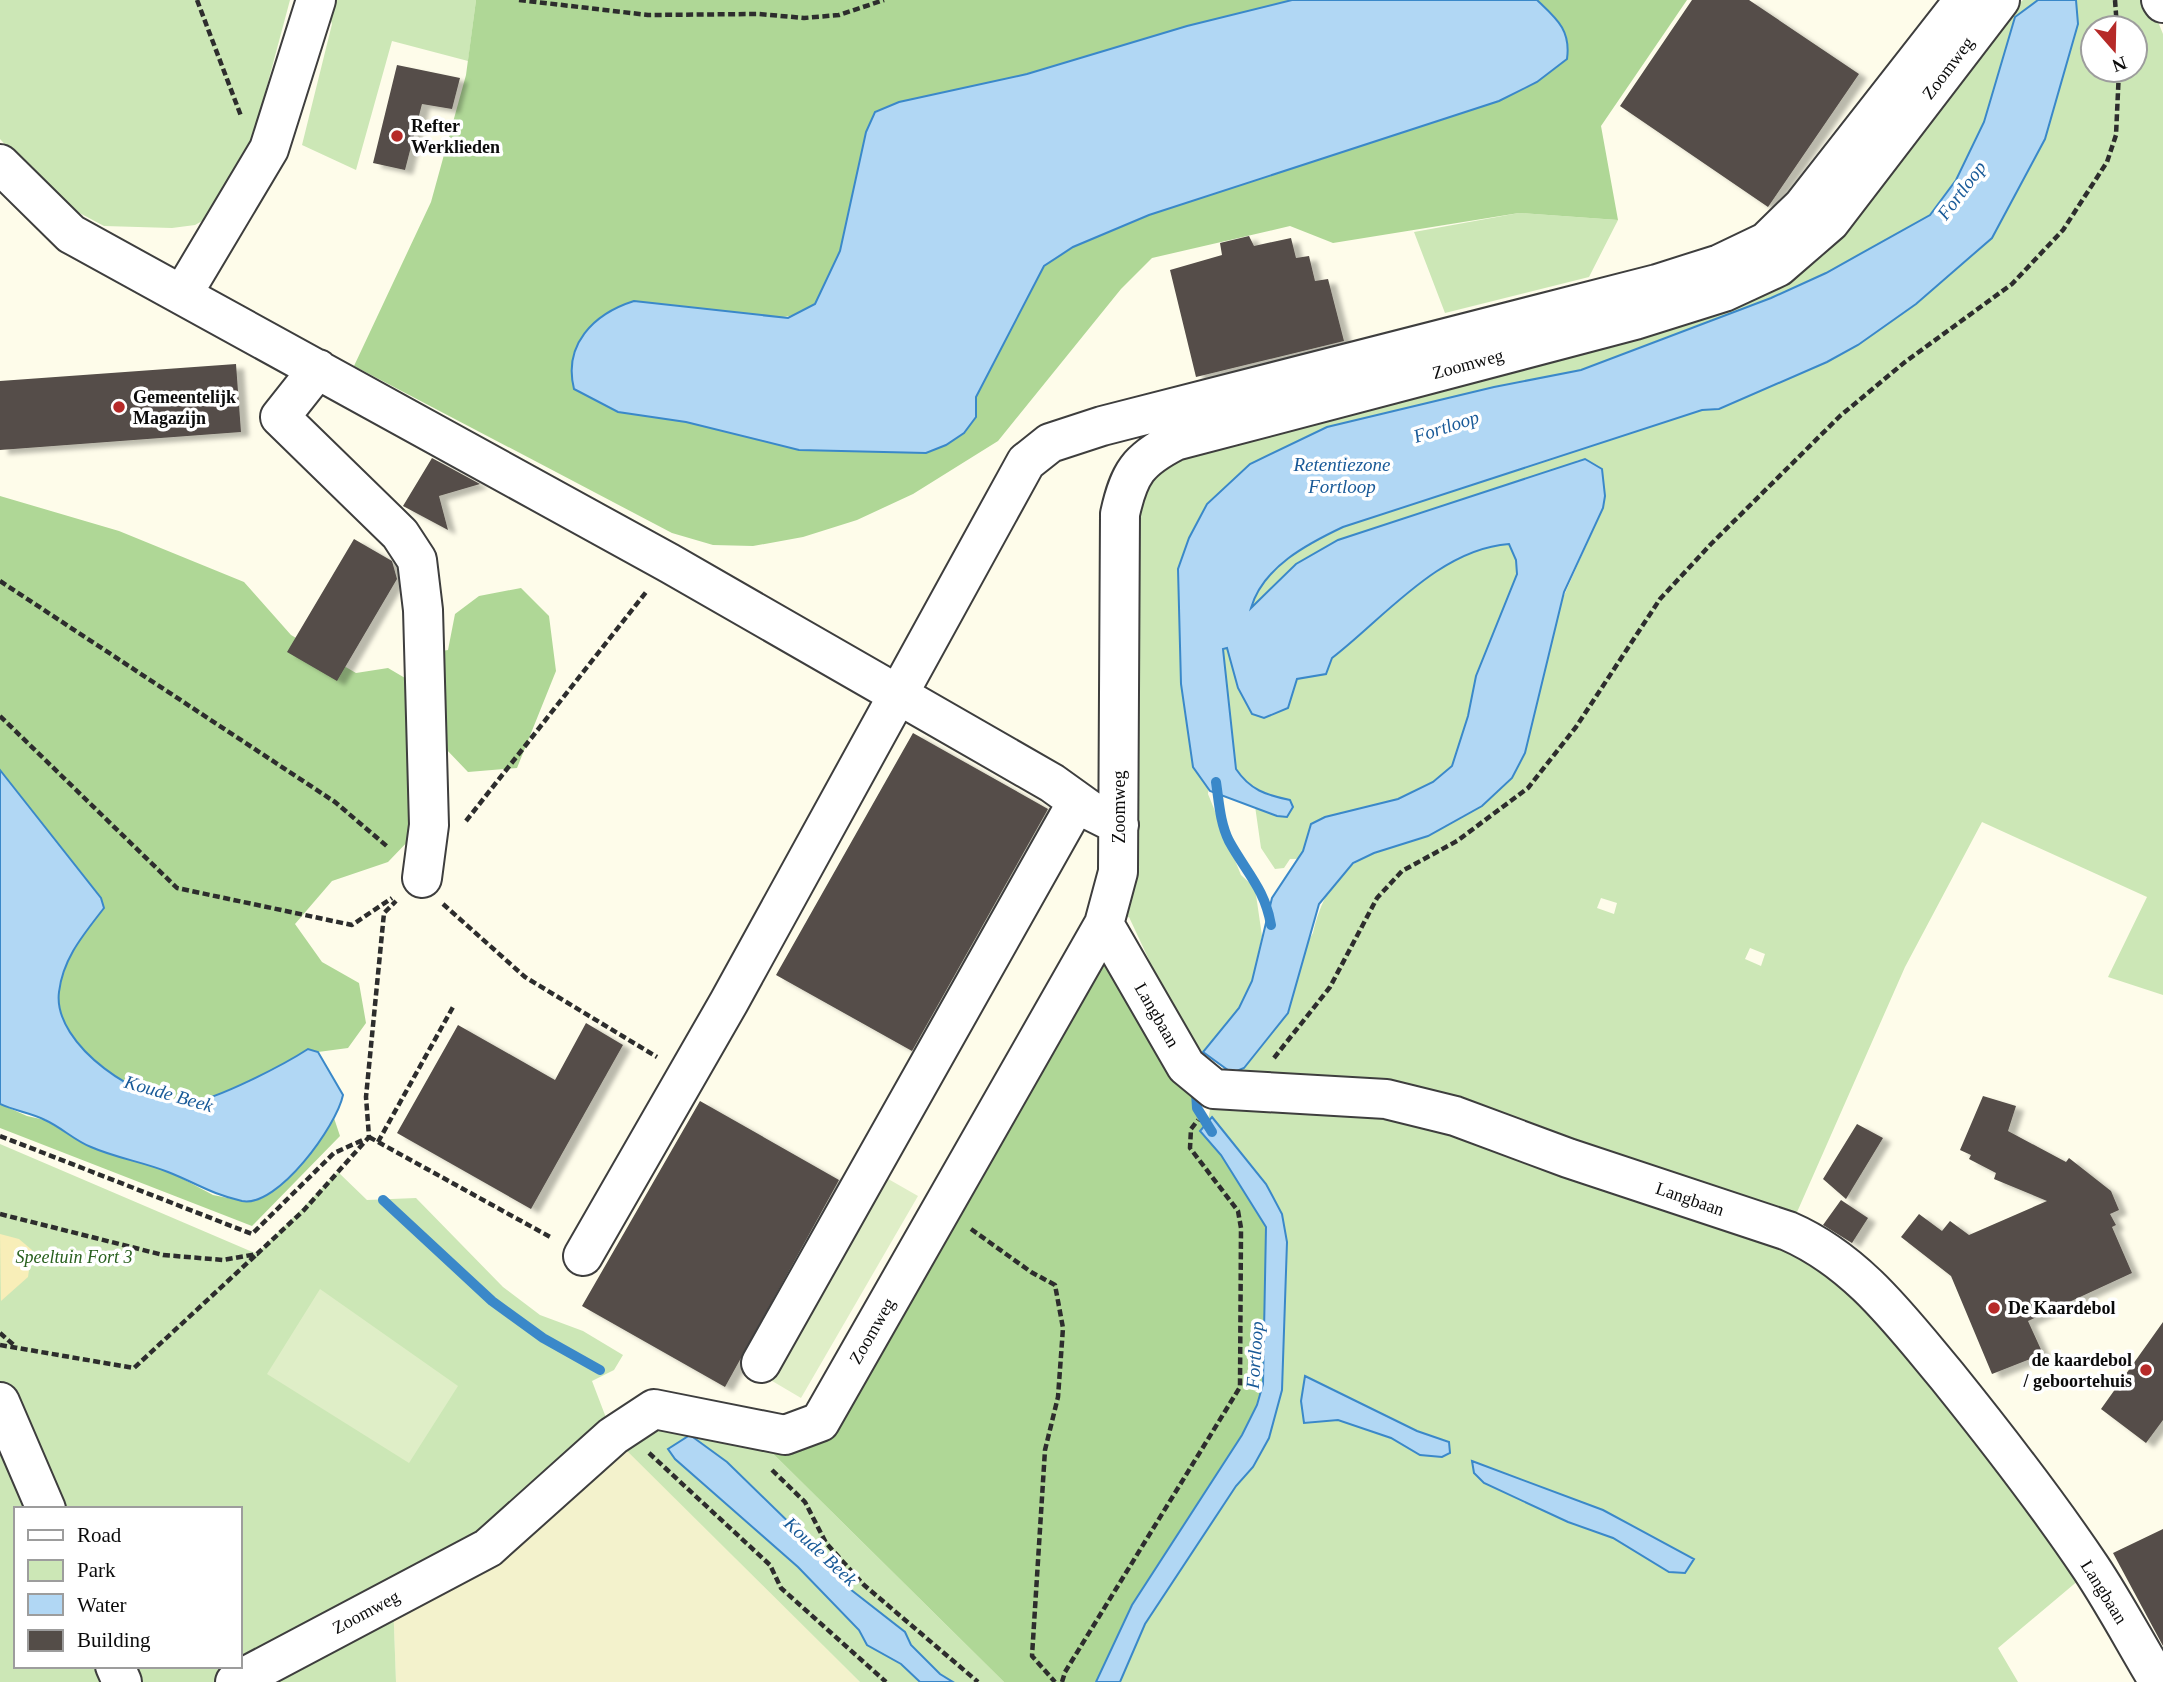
<svg xmlns="http://www.w3.org/2000/svg" width="2163" height="1682" font-family="Georgia,serif">
	<style>
		.farmland { fill: #f3f2cc }
		.green { fill: #cce7b6; fill-rule: evenodd }
		.forest { fill: #afd796 }
		.sand { fill: #f8eeb8 }
		.pitch { fill: #dfeec7 }
		.water { fill: #b1d7f4; stroke: #3a88c9; stroke-width: 2 }
		.lines { fill: none; stroke-linecap: round; stroke-linejoin: round }
		.stream { stroke: #3a88c9; stroke-width: 10 }
		.building { fill: #544d48; filter: url(#shadow) }
		.minor-casing { stroke: #3e3e3e; stroke-width: 42 }
		.path { stroke: #2d2d2d; stroke-width: 4.5; stroke-dasharray: 7 3.5; stroke-linecap: butt }
		.minor { stroke: #fff; stroke-width: 38 }
		.poi-dot { fill: #b62a28; stroke: #fff; stroke-width: 2.5 }
		.labels { text-anchor: middle; stroke-width: 7; stroke-linejoin: round; paint-order: stroke }
		.street-label { font-size: 18px; fill: #0b0b0b; stroke: #fff }
		.poi-label { font-size: 18px; font-weight: bold; fill: #0b0b0b; stroke: #fff; text-anchor: start }
		.park-label { font-size: 18px; font-style: italic; fill: #28601e; stroke: #fff }
		.water-label { font-size: 19px; font-style: italic; fill: #195a98; stroke: #fff }
	</style>
	<defs>
		<filter id="shadow"><feDropShadow dx="8" dy="4.5" stdDeviation="2" flood-color="#0004"/></filter>
	</defs>
	<rect width="100%" height="100%" fill="#fefcea"/>
	<!-- farmland -->
	<path class="farmland" d="M613,1436L860,1682H396L393,1599Z"/>
	<!-- green -->
	<path class="green" d="M0,0H290L248,157L220,211L195,225L172,228L104,226L57,201L0,139Z
		M323,0H476L468,61L392,41L356,170L302,145L332,24Z
		M2023,0H2144L2156,17L2163,34V995L2108,977L2147,897L1982,822L1905,967L1794,1219L2092,1569L1998,1648L2018,1682H1106L1211,1104L1313,933C1320,902 1334,874 1363,858L1290,859L1284,868L1275,869L1261,848L1254,799L1181,684L1193,767L1210,779L1208,794L1241,875L1255,888L1262,936L1252,981L1236,1022L1203,1052L1184,1035L1129,917L1104,924L1140,486L1173,454L1640,330ZM2093,28H2135V70H2093ZM1585,459C1600,476 1607,484 1603,508L1562,600L1576,461ZM1601,898L1617,903L1614,914L1597,908ZM1750,948L1765,954L1761,966L1745,959Z
		M1519,213L1618,220L1589,277L1445,313L1414,232Z
		M0,1144L257,1254L338,1172L367,1200L416,1198L503,1287L540,1315L583,1331L623,1355L614,1370L592,1381L613,1436L654,1409L747,1428L1004,1682H860L613,1437L393,1599L396,1682H0ZM16,1509H240V1666H16Z"/>
	<!-- forest -->
	<path class="forest" d="M476,0H1292L1187,26L1027,74L899,102L875,112C849,167 855,255 817,302C803,318 780,318 762,317L574,389L618,412L686,422L799,450L926,453L946,445L964,433L976,417V397L1044,266L1073,247L1149,215L1499,101L1537,82L1567,59L1555,17L1537,0H1687L1601,126L1618,220L1519,213L1333,243L1290,226L1152,258L1121,289L998,441L913,494L857,520L803,537L753,546L713,545L672,533L354,366L431,202L466,75Z
		M0,496L119,531L244,582L291,635L356,673L388,668L405,678L422,654L448,650L455,614L479,596L521,588L549,616L556,671L517,768L468,772L445,748L413,836L388,862L332,881L295,924L322,962L359,983L366,1023L348,1048L318,1052L308,1049C285,1064 216,1100 191,1102C143,1106 53,1046 59,992C62,959 84,934 103,908L101,898L0,770Z
		M1104,924L1189,1069L1195,1102L1202,1120L1268,1210L1271,1392L1106,1682H1004L747,1428L820,1422Z
		M0,1104L27,1116L45,1120L88,1146L170,1172L213,1195L243,1201C281,1175 310,1159 334,1118L340,1136L252,1226L0,1128Z"/>
	<!-- sand -->
	<path class="sand" d="M0,1234L19,1239L32,1250L28,1277L1,1301Z"/>
	<!-- pitch -->
	<path class="pitch" d="M862,1164L918,1196L801,1398L745,1365Z
		M320,1289L458,1386L409,1463L267,1374Z"/>
	<!-- water -->
	<path class="water" d="M1292,0H1537C1557,19 1571,30 1567,59L1537,82L1499,101L1149,215L1073,247L1044,266L976,397V417L964,433L946,445L926,453L799,450L686,422L618,412L574,389C563,345 593,314 634,301L788,318L815,304L840,251L866,132L875,112L899,102L1027,74L1187,26Z
		M2038,0H2076L2078,24L2045,139L1992,238L1916,304L1858,345L1827,362L1719,409L1702,410L1343,527C1307,544 1263,567 1251,608L1296,564L1338,540L1585,459L1602,469L1605,496L1603,508L1564,592L1525,753L1512,778L1482,806L1428,836L1374,853L1353,863L1319,904L1288,1013L1244,1068L1232,1073L1203,1052L1239,1008L1252,981L1272,898L1303,851L1311,824L1325,817L1398,799L1433,782L1452,766L1468,716L1476,676L1517,574L1516,560L1509,544C1439,549 1384,618 1332,658L1326,674L1297,679L1288,708L1264,718L1252,714L1238,688L1227,648L1223,649L1236,769C1250,790 1266,795 1290,800L1293,807L1287,817L1277,816L1210,791L1193,767L1181,684L1178,569L1189,538L1207,504L1250,464L1327,427L1494,387L1581,370L1771,298L1826,273L1930,215L1956,180L1984,122L2015,17Z
		M0,770L101,898L104,908C84,934 63,958 59,992C52,1045 143,1106 191,1102C216,1100 285,1064 308,1049L318,1052L343,1095C337,1125 278,1208 242,1201C211,1194 196,1183 168,1172C143,1162 116,1158 91,1147C75,1141 61,1127 45,1120C31,1113 15,1111 0,1104Z
		M1212,1117L1266,1184L1282,1214L1287,1242L1282,1390L1269,1438L1253,1467L1236,1486L1145,1624L1120,1682H1096L1132,1605L1242,1435L1257,1405L1263,1384L1266,1227L1221,1155L1200,1131Z
		M1305,1376L1417,1431L1449,1442L1450,1453L1442,1457L1420,1455L1391,1438L1338,1420L1304,1423L1301,1401Z
		M690,1435L727,1462L808,1541L821,1560L850,1589L905,1632L911,1645L940,1674L953,1682H920L901,1664L867,1645L859,1630L798,1567L675,1459L668,1449Z
		M1472,1461L1603,1510L1694,1559L1685,1573L1669,1572L1613,1538L1568,1522L1484,1483L1474,1473Z"/>
	<g class="lines">
		<!-- stream -->
		<path class="stream" d="M1216,782C1219,802 1220,823 1229,841C1246,872 1265,889 1271,925
			M1196,1092L1197,1108L1212,1132
			M383,1200L492,1301L543,1338L600,1370"/>
	</g>
	<!-- building -->
	<path class="building" d="M1692,0H1749L1859,74L1768,207L1620,106Z
		M397,65L460,78L452,109L422,104L405,170L373,163Z
		M1249,236L1254,246L1291,238L1296,258L1309,256L1315,281L1328,279L1344,341L1196,377L1170,270L1222,255L1220,243Z
		M236,364L241,432L0,450V381Z
		M432,458L480,484L439,496L448,530L403,506Z
		M354,539L392,561L397,579L337,681L287,652Z
		M913,733L1048,809L912,1051L776,975Z
		M586,1023L623,1045L531,1209L397,1133L458,1025L555,1080Z
		M1983,1096L2016,1106L2008,1131L2066,1162L2069,1158L2111,1191L2119,1210L2110,1214L2116,1225L2112,1227L2132,1273L2028,1321L2043,1354L1992,1374L1951,1276L1901,1237L1919,1214L1942,1231L1950,1221L1969,1235L2047,1201L1994,1179L1996,1173L1969,1159L1971,1155L1960,1150Z
		M700,1101L839,1180L725,1387L582,1306Z
		M1857,1124L1883,1138L1846,1199L1823,1179Z
		M1841,1200L1868,1218L1852,1243L1823,1225Z
		M2163,1322V1420L2146,1443L2101,1409Z
		M2163,1529V1646L2113,1553Z"/>
	<g class="lines">
		<!-- minor casing -->
		<g class="minor-casing">
			<path id="minor" d="M2161,0L2163,3
				M0,164L71,234L669,563L1052,783L1091,811L1119,825
				M182,295L269,149L316,0
				M318,369L280,417L400,534L417,560L423,610L429,825L422,878
				M1104,924L1186,1066L1214,1089L1386,1099L1455,1116L1568,1158L1788,1231C1857,1261 1900,1320 1947,1376C1997,1438 2046,1501 2091,1568C2115,1604 2136,1644 2159,1682
				M583,1256L729,1002L1026,462L1050,443L1102,426L1657,284L1720,264L1766,242L1803,206L1964,0
				M761,1363L1077,802
				M0,1402L46,1509
				M115,1666L122,1682
				M235,1682L488,1548L613,1436L654,1409L785,1435L820,1422L1104,924L1118,872L1120,514C1129,473 1138,460 1175,441L1635,320L1724,292L1778,267L1830,222L2000,0"/>
		</g>
		<!-- path -->
		<path class="path" d="M197,0L241,116
			M519,0L648,15L759,14L804,18L839,15L884,0
			M2115,0L2117,28
			M0,581L335,802L389,848
			M0,716L177,888L352,925L392,898
			M466,821L647,591
			M443,904L525,977L657,1057
			M1274,1058L1330,987L1377,898L1402,871L1457,841L1528,788L1576,727L1660,599L1711,544L1840,416L1905,362L2012,284L2063,230L2107,162L2116,135L2119,70
			M0,1136L252,1234L334,1153L365,1139
			M369,1137L552,1238
			M378,1142L453,1007
			M0,1214L163,1255L223,1260L257,1254L304,1210L369,1137L366,1097L384,913L396,901
			M971,1229L1031,1272L1055,1285L1063,1328L1058,1397L1045,1450L1032,1656L1055,1682
			M0,1333L16,1347
			M0,1345L134,1368L257,1254
			M649,1453L770,1565L781,1588L886,1682
			M772,1470L805,1502L826,1543L864,1585L978,1682
			M1062,1682L1065,1672L1240,1387L1241,1228L1238,1211L1190,1148L1191,1129L1198,1120"/>
		<!-- minor -->
		<use href="#minor" class="minor"/>
	</g>
	<!-- markers -->
	<g class="poi-dot">
		<circle cx="397" cy="136" r="7"/>
		<circle cx="119" cy="407" r="7"/>
		<circle cx="1994" cy="1308" r="7"/>
		<circle cx="2146" cy="1370" r="7"/>
	</g>
	<g class="labels">
		<!-- street labels -->
		<g class="street-label">
			<text transform="translate(1948 68) rotate(-53)" y="6">Zoomweg</text>
			<text transform="translate(1468 364) rotate(-15)" y="6">Zoomweg</text>
			<text transform="translate(1119 807) rotate(-90)" y="6">Zoomweg</text>
			<text transform="translate(1157 1015) rotate(60)" y="6">Langbaan</text>
			<text transform="translate(1690 1199) rotate(19)" y="6">Langbaan</text>
			<text transform="translate(872 1331) rotate(-60)" y="6">Zoomweg</text>
			<text transform="translate(2104 1592) rotate(58)" y="6">Langbaan</text>
			<text transform="translate(366 1612) rotate(-28)" y="6">Zoomweg</text>
		</g>
		<!-- poi labels -->
		<g class="poi-label">
			<text x="411" y="132">Refter<tspan x="411" dy="21">Werklieden</tspan></text>
			<text x="133" y="403">Gemeentelijk<tspan x="133" dy="21">Magazijn</tspan></text>
			<text x="2008" y="1314">De Kaardebol</text>
			<text x="2132" y="1366" text-anchor="end">de kaardebol<tspan x="2132" dy="21">/ geboortehuis</tspan></text>
		</g>
		<!-- park labels -->
		<g class="park-label">
			<text x="74" y="1263">Speeltuin Fort 3</text>
		</g>
		<!-- water labels -->
		<g class="water-label">
			<text transform="translate(1961 190) rotate(-53)" y="7">Fortloop</text>
			<text transform="translate(1446 426) rotate(-18)" y="7">Fortloop</text>
			<text x="1342" y="471">Retentiezone<tspan x="1342" dy="22">Fortloop</tspan></text>
			<text transform="translate(169 1093) rotate(16)" y="7">Koude Beek</text>
			<text transform="translate(1254 1355) rotate(-86)" y="7">Fortloop</text>
			<text transform="translate(821 1551) rotate(43)" y="7">Koude Beek</text>
		</g>
	</g>
	<!-- legend -->
	<rect x="14" y="1507" width="228" height="161" fill="#ffffff" stroke="#9d9d9d" stroke-width="2"/>
	<rect x="28" y="1530" width="35" height="10" fill="#ffffff" stroke="#9d9d9d" stroke-width="2"/>
	<text x="77" y="1542" font-size="21" fill="#0b0b0b">Road</text>
	<rect x="28" y="1560" width="35" height="21" fill="#cce7b6" stroke="#9d9d9d" stroke-width="2"/>
	<text x="77" y="1577" font-size="21" fill="#0b0b0b">Park</text>
	<rect x="28" y="1594" width="35" height="21" fill="#b1d7f4" stroke="#9d9d9d" stroke-width="2"/>
	<text x="77" y="1612" font-size="21" fill="#0b0b0b">Water</text>
	<rect x="28" y="1630" width="35" height="21" fill="#544d48" stroke="#9d9d9d" stroke-width="2"/>
	<text x="77" y="1647" font-size="21" fill="#0b0b0b">Building</text>
	<!-- north arrow -->
	<g transform="translate(2114 49) rotate(160)"><circle r="33" fill="#ffffff" stroke="#9d9d9d" stroke-width="2"/>
	<path d="M0-5L12 26L0 18L-12 26Z" fill="#b62a28"/>
	<text y="-10" font-size="19" font-weight="bold" text-anchor="middle" fill="#0b0b0b">N</text>
	</g>
</svg>
